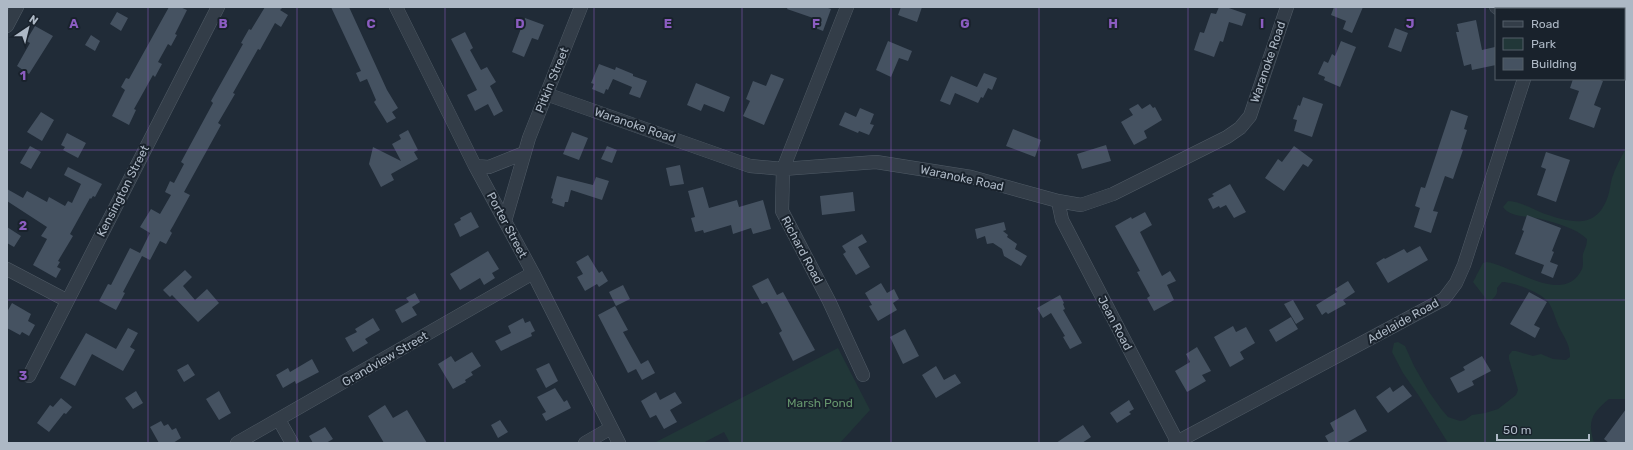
<svg xmlns="http://www.w3.org/2000/svg" width="1633" height="450" font-family="Rubik,sans-serif">
	<style>
		.green { fill: #213738 }
		.building { fill: #455261 }
		.lines { fill: none; stroke-linecap: round; stroke-linejoin: round }
		.minor-casing { stroke: #505b66; stroke-width: 14 }
		.minor { stroke: #333d48; stroke-width: 13 }
		.grid { fill: none; stroke: #8c5dc1; stroke-width: 1; stroke-opacity: 0.55 }
		.labels { text-anchor: middle; stroke-width: 4; stroke-linejoin: round; paint-order: stroke }
		.street-label { font-size: 12px; fill: #adb8c5; stroke: #19222c }
		.park-label { font-size: 12px; fill: #65956d; stroke: #19222c }
		.grid-label { font-size: 13px; text-anchor: middle; font-weight: bold; fill: #8c5dc1; stroke: #19222c; stroke-width: 4; stroke-linejoin: round; paint-order: stroke }
	</style>
	<rect width="100%" height="100%" fill="#202b37"/>
	<!-- green -->
	<path class="green" d="M1626,148V399H1609C1592,413 1587,421 1594,443H1448L1419,396L1403,373L1392,352L1394,343L1398,342L1405,346L1414,366L1429,392L1442,410L1448,417L1460,421L1465,420L1472,415L1485,413L1498,409L1516,395L1518,390L1509,359V355L1512,351H1516L1533,356L1541,354L1553,359L1566,360L1570,357C1570,346 1566,340 1561,331C1556,322 1554,311 1549,303C1542,293 1514,282 1502,282L1497,288C1498,294 1495,296 1491,301L1487,300L1473,282L1483,263L1487,262C1514,266 1564,307 1582,269C1584,264 1582,259 1583,254C1585,248 1587,245 1587,239C1576,228 1556,223 1541,219C1530,216 1510,218 1503,207L1508,201C1522,202 1532,209 1545,214C1570,222 1595,230 1607,199C1610,192 1610,185 1612,178C1615,168 1621,158 1626,148Z
		M838,348L870,410L840,443H730L724,432L703,443H654Z"/>
	<!-- building -->
	<path class="building" d="M169,7H180L187,10L175,34L177,35L171,46L168,44L158,62L162,64L155,77L153,75L134,109L136,110L129,125L112,116L125,90L121,87L126,78L129,79Z
		M265,7H283L280,10L288,15L281,27L275,23L260,50L258,49L233,93L235,94L218,123L221,125L184,192L190,195L173,226L170,231L172,233L166,244L160,241L150,260L142,256L123,292L125,293L116,310L99,301L108,284L111,285L130,248L140,253L150,233L140,227L151,209L160,214L171,195L165,192L170,181L174,183L184,164L181,162L213,103L211,101L243,44L241,43L249,29L251,30Z
		M331,7H349L387,90L398,108L392,112L396,118L387,123L374,102L376,100L367,79L360,82L356,73L361,71Z
		M788,7H825L831,9L823,31L813,27L816,19L787,9Z
		M901,7H922L917,22L898,15Z
		M1219,7H1226L1246,14L1242,26L1229,22L1223,42L1220,41L1214,57L1194,50L1200,32L1204,33L1211,13L1216,14Z
		M1334,7H1363L1352,33L1343,29L1346,21L1331,15Z
		M117,12L128,18L121,31L110,24Z
		M525,18L544,25L538,40L532,38L524,57L512,52Z
		M1476,20L1482,50L1495,47L1496,65L1472,70L1471,64L1464,66L1456,32H1459L1457,24Z
		M35,26L53,36L29,74L17,66L30,43L26,41Z
		M1395,28L1408,33L1401,52L1388,47Z
		M465,32L473,48L470,50L481,70L487,67L496,82L490,86L503,111L494,116L488,104L475,111L467,95L477,90L451,39Z
		M91,35L100,41L95,51L85,45Z
		M888,41L912,51L908,61L899,58L891,77L876,70Z
		M1341,41L1356,47L1340,87L1324,80L1325,77L1318,74L1324,61L1328,63L1332,54L1335,56Z
		M599,64L615,70L616,67L633,74V76L647,81L640,98L629,94L632,87L613,79L608,90L606,89L604,94L592,89L594,84L591,83Z
		M984,73L997,78L992,90L988,88L983,98L981,97L978,103L955,93L950,105L940,101L951,76L977,87Z
		M771,74L784,79L764,125L743,116L750,101L746,99L753,81L766,86Z
		M1573,79H1597L1603,81L1594,105L1601,108L1594,128L1569,119L1579,91L1570,88Z
		M696,83L730,97L724,112L704,104L701,111L687,105Z
		M1303,97L1323,104L1312,137L1294,131L1297,120L1293,119L1298,105L1300,106Z
		M1138,104L1142,109L1150,104L1153,108L1155,107L1162,120L1144,131L1147,138L1134,145L1121,122L1133,115L1129,109Z
		M860,108L874,114L870,124L874,125L869,135L859,131L858,133L839,125L845,112L856,117Z
		M1451,110L1468,116L1464,129L1467,130L1461,149L1463,150L1453,179L1445,176L1433,211L1438,212L1431,233L1414,227L1420,208L1415,206L1421,187L1425,188Z
		M41,112L54,120L42,141L27,132Z
		M1013,129L1041,140L1035,157L1006,146Z
		M408,130L418,150L414,152L418,159L391,174L394,180L381,187L369,164L373,147L401,161L392,144L401,139L399,135Z
		M572,132L588,138L579,160L563,154Z
		M67,133L86,143L78,158L63,150L65,147L61,145Z
		M1106,145L1111,161L1082,169L1077,154Z
		M30,146L41,152L31,169L20,163Z
		M607,146L617,150L612,163L601,159Z
		M1294,146L1313,160L1308,167L1303,164L1284,191L1265,178L1278,159L1282,162Z
		M1546,152L1570,160L1556,202L1537,195L1546,169L1541,167Z
		M680,165L684,184L670,186L666,168Z
		M68,167L102,184L95,197L93,196L91,199L90,198L70,234L73,236L58,261L60,262L57,267L61,269L56,278L33,265L47,239L41,236L47,227L7,201V189L23,198L27,191L47,202L49,197L65,206L68,201L72,203L81,184L64,175Z
		M557,176L593,185L596,177L609,181L602,200L571,190L568,202H565L564,207L552,203L553,199L551,198Z
		M1230,184L1246,212L1234,218L1226,205L1220,208L1219,206L1213,209L1208,199L1214,196L1212,194Z
		M703,187L709,208L737,200L739,207L763,200L771,229L753,234L751,228L733,234L731,225L704,233L703,230L695,232L691,218L695,217L688,191Z
		M853,192L855,211L822,215L820,196Z
		M471,212L479,227L460,237L454,224L461,220L460,218Z
		M1145,212L1152,225L1140,232L1162,276L1170,271L1176,281L1167,285L1174,300L1154,311L1147,298L1150,296L1137,272L1140,271L1115,226L1131,217L1132,219Z
		M1527,215L1561,228L1552,251L1554,252L1550,262L1558,265L1553,278L1541,273L1544,265L1515,254L1524,231L1522,230Z
		M1004,222L1006,230L1003,231L1008,235L1007,237L1017,244L1015,249L1027,256L1021,266L1004,256L1002,249L993,243L987,244L985,236L977,239L975,229Z
		M7,227L21,236L14,247L7,243Z
		M862,234L867,242L858,247L870,267L856,275L843,254L846,252L842,246Z
		M1420,246L1428,260L1388,283L1376,263L1384,258L1385,259L1404,249L1407,253Z
		M488,251L499,269L492,273L495,278L484,285L480,278L460,290L450,274Z
		M588,255L599,273L602,271L608,281L599,287L597,284L585,291L577,277L583,274L576,262Z
		M185,270L192,277L183,286L195,300L207,289L219,303L198,322L172,295L170,297L163,290Z
		M768,278L777,295L783,292L815,350L793,361L779,333L782,331L767,302L762,304L752,286Z
		M1348,281L1355,292L1343,300L1346,304L1328,314L1326,312L1322,315L1316,305L1337,292L1335,289Z
		M881,283L887,293L894,289L899,299L893,303L897,310L878,321L869,306L872,305L865,293Z
		M623,285L630,299L616,306L609,292Z
		M1529,292L1547,302L1534,325L1540,328L1535,338L1510,324Z
		M415,293L420,302L412,307L417,315L402,323L395,310L409,302L406,298Z
		M1060,295L1064,303L1063,304L1065,309L1063,310L1082,343L1070,349L1063,337L1065,336L1051,313L1043,318L1037,308Z
		M1293,300L1304,319L1296,324L1284,304Z
		M12,303L31,314L28,321L35,325L29,336L22,332L20,335L7,328V312Z
		M615,306L628,330L623,332L641,364L648,360L655,373L642,380L636,369L628,373L598,315Z
		M1291,317L1298,329L1276,342L1269,330Z
		M373,318L380,330L365,339L368,343L353,352L345,338L357,332L355,329Z
		M523,318L525,323L530,321L535,331L531,333L532,336L501,351L495,341L511,333L508,326Z
		M1233,326L1236,332L1246,327L1255,343L1240,352L1244,359L1230,367L1214,337Z
		M128,328L138,333L130,347L135,350L123,371L92,354L75,386L60,378L86,333L116,349Z
		M905,329L919,356L903,364L890,337Z
		M1197,347L1211,371L1202,375L1206,381L1187,392L1175,371L1190,362L1186,354Z
		M472,352L481,366L471,372L473,375L465,380L466,382L453,389L438,364L451,356L455,362Z
		M1482,356L1491,371L1472,381L1474,385L1458,393L1450,378L1465,370L1463,367Z
		M312,359L319,372L296,384L295,381L283,388L276,375L288,368L290,372Z
		M549,363L558,381L546,388L536,369Z
		M188,364L195,375L184,382L177,370Z
		M936,366L944,380L955,374L961,383L936,398L922,375Z
		M1403,385L1412,396L1388,413L1376,397L1390,387L1393,392Z
		M555,388L564,402L567,400L571,408L546,421L542,414L546,412L537,397Z
		M136,391L143,403L133,409L125,398Z
		M219,391L231,413L219,420L206,399Z
		M656,392L660,400L675,392L682,403L670,410L677,422L664,429L656,415L650,418L641,401Z
		M61,398L72,407L66,414L64,413L49,432L37,423L50,405L53,407Z
		M1129,400L1134,409L1129,412L1131,414L1117,423L1110,413Z
		M385,405L393,418L407,410L427,443H384L368,416Z
		M1355,409L1367,431L1346,443H1329L1325,436L1334,431L1330,423Z
		M1626,409V443H1609L1604,439Z
		M500,420L508,432L498,438L491,425Z
		M161,421L164,426L168,424L172,430L176,428L181,438L173,443H159L150,427Z
		M1083,425L1091,437L1082,443H1056Z
		M325,427L333,439L326,443H313L309,436Z"/>
	<g class="lines">
		<!-- minor casing -->
		<g class="minor-casing">
			<path id="minor" d="M396,7L475,166L533,273L619,443
				M847,7L783,169L782,211L829,301L863,375
				M1496,7L1499,9
				M7,26L17,7
				M546,94L750,166L783,169L876,162L971,177L1058,201L1081,205L1113,194L1227,137L1240,128L1250,116L1287,7
				M475,166L489,167L524,153
				M1058,201L1062,220L1178,443
				M505,221L529,138L581,7
				M7,269L66,300
				M29,376L218,7
				M279,420L292,443
				M237,443L533,273
				M585,443L611,428
				M1175,443L1444,299L1456,283L1464,265L1524,79"/>
		</g>
		<!-- minor -->
		<use href="#minor" class="minor"/>
	</g>
	<!-- grid -->
	<path class="grid" d="M148,7V443M297,7V443M445,7V443M594,7V443M742,7V443M891,7V443M1039,7V443M1188,7V443M1336,7V443M1485,7V443M7,150H1626M7,300H1626"/>
	<g class="labels">
		<!-- street labels -->
		<g class="street-label">
			<text transform="translate(1268 62) rotate(-71)" y="4">Waranoke Road</text>
			<text transform="translate(552 80) rotate(-68)" y="4">Pitkin Street</text>
			<text transform="translate(635 125) rotate(19)" y="4">Waranoke Road</text>
			<text transform="translate(962 178) rotate(12)" y="4">Waranoke Road</text>
			<text transform="translate(123 191) rotate(-63)" y="4">Kensington Street</text>
			<text transform="translate(507 225) rotate(62)" y="4">Porter Street</text>
			<text transform="translate(802 250) rotate(62)" y="4">Richard Road</text>
			<text transform="translate(1403 321) rotate(-29)" y="4">Adelaide Road</text>
			<text transform="translate(1115 323) rotate(62)" y="4">Jean Road</text>
			<text transform="translate(385 359) rotate(-30)" y="4">Grandview Street</text>
		</g>
		<!-- park labels -->
		<g class="park-label">
			<text x="820" y="407">Marsh Pond</text>
		</g>
	</g>
	<g class="grid-label">
		<text x="74" y="28">A</text>
		<text x="223" y="28">B</text>
		<text x="371" y="28">C</text>
		<text x="520" y="28">D</text>
		<text x="668" y="28">E</text>
		<text x="816" y="28">F</text>
		<text x="965" y="28">G</text>
		<text x="1113" y="28">H</text>
		<text x="1262" y="28">I</text>
		<text x="1410" y="28">J</text>
		<text x="23" y="80">1</text>
		<text x="23" y="230">2</text>
		<text x="23" y="380">3</text>
	</g>
	<!-- border -->
	<rect width="1633" height="450" fill="none" stroke="#adb8c5" stroke-width="16"/>
	<!-- legend -->
	<rect x="1495" y="8" width="130" height="72" fill="#19222c" stroke="#545e69"/>
	<rect x="1503" y="21" width="20" height="6" fill="#333d48" stroke="#545e69"/>
	<text x="1531" y="28" font-size="12" fill="#adb8c5">Road</text>
	<rect x="1503" y="38" width="20" height="12" fill="#213738" stroke="#545e69"/>
	<text x="1531" y="48" font-size="12" fill="#adb8c5">Park</text>
	<rect x="1503" y="58" width="20" height="12" fill="#455261" stroke="#545e69"/>
	<text x="1531" y="68" font-size="12" fill="#adb8c5">Building</text>
	<!-- north arrow -->
	<g transform="translate(28 28) rotate(35)" stroke="#19222c" stroke-width="3" paint-order="stroke">
	<path d="M0-3L7 15L0 10L-7 15Z" fill="#adb8c5"/>
	<text y="-6" font-size="11" font-weight="bold" text-anchor="middle" fill="#adb8c5">N</text>
	</g>
	<!-- scale -->
	<path d="M1497 434v6h92v-6" fill="none" stroke="#adb8c5" stroke-width="2"/>
	<text x="1503" y="434" font-size="12" fill="#adb8c5" stroke="#19222c" stroke-width="3" paint-order="stroke">50 m</text>
</svg>
